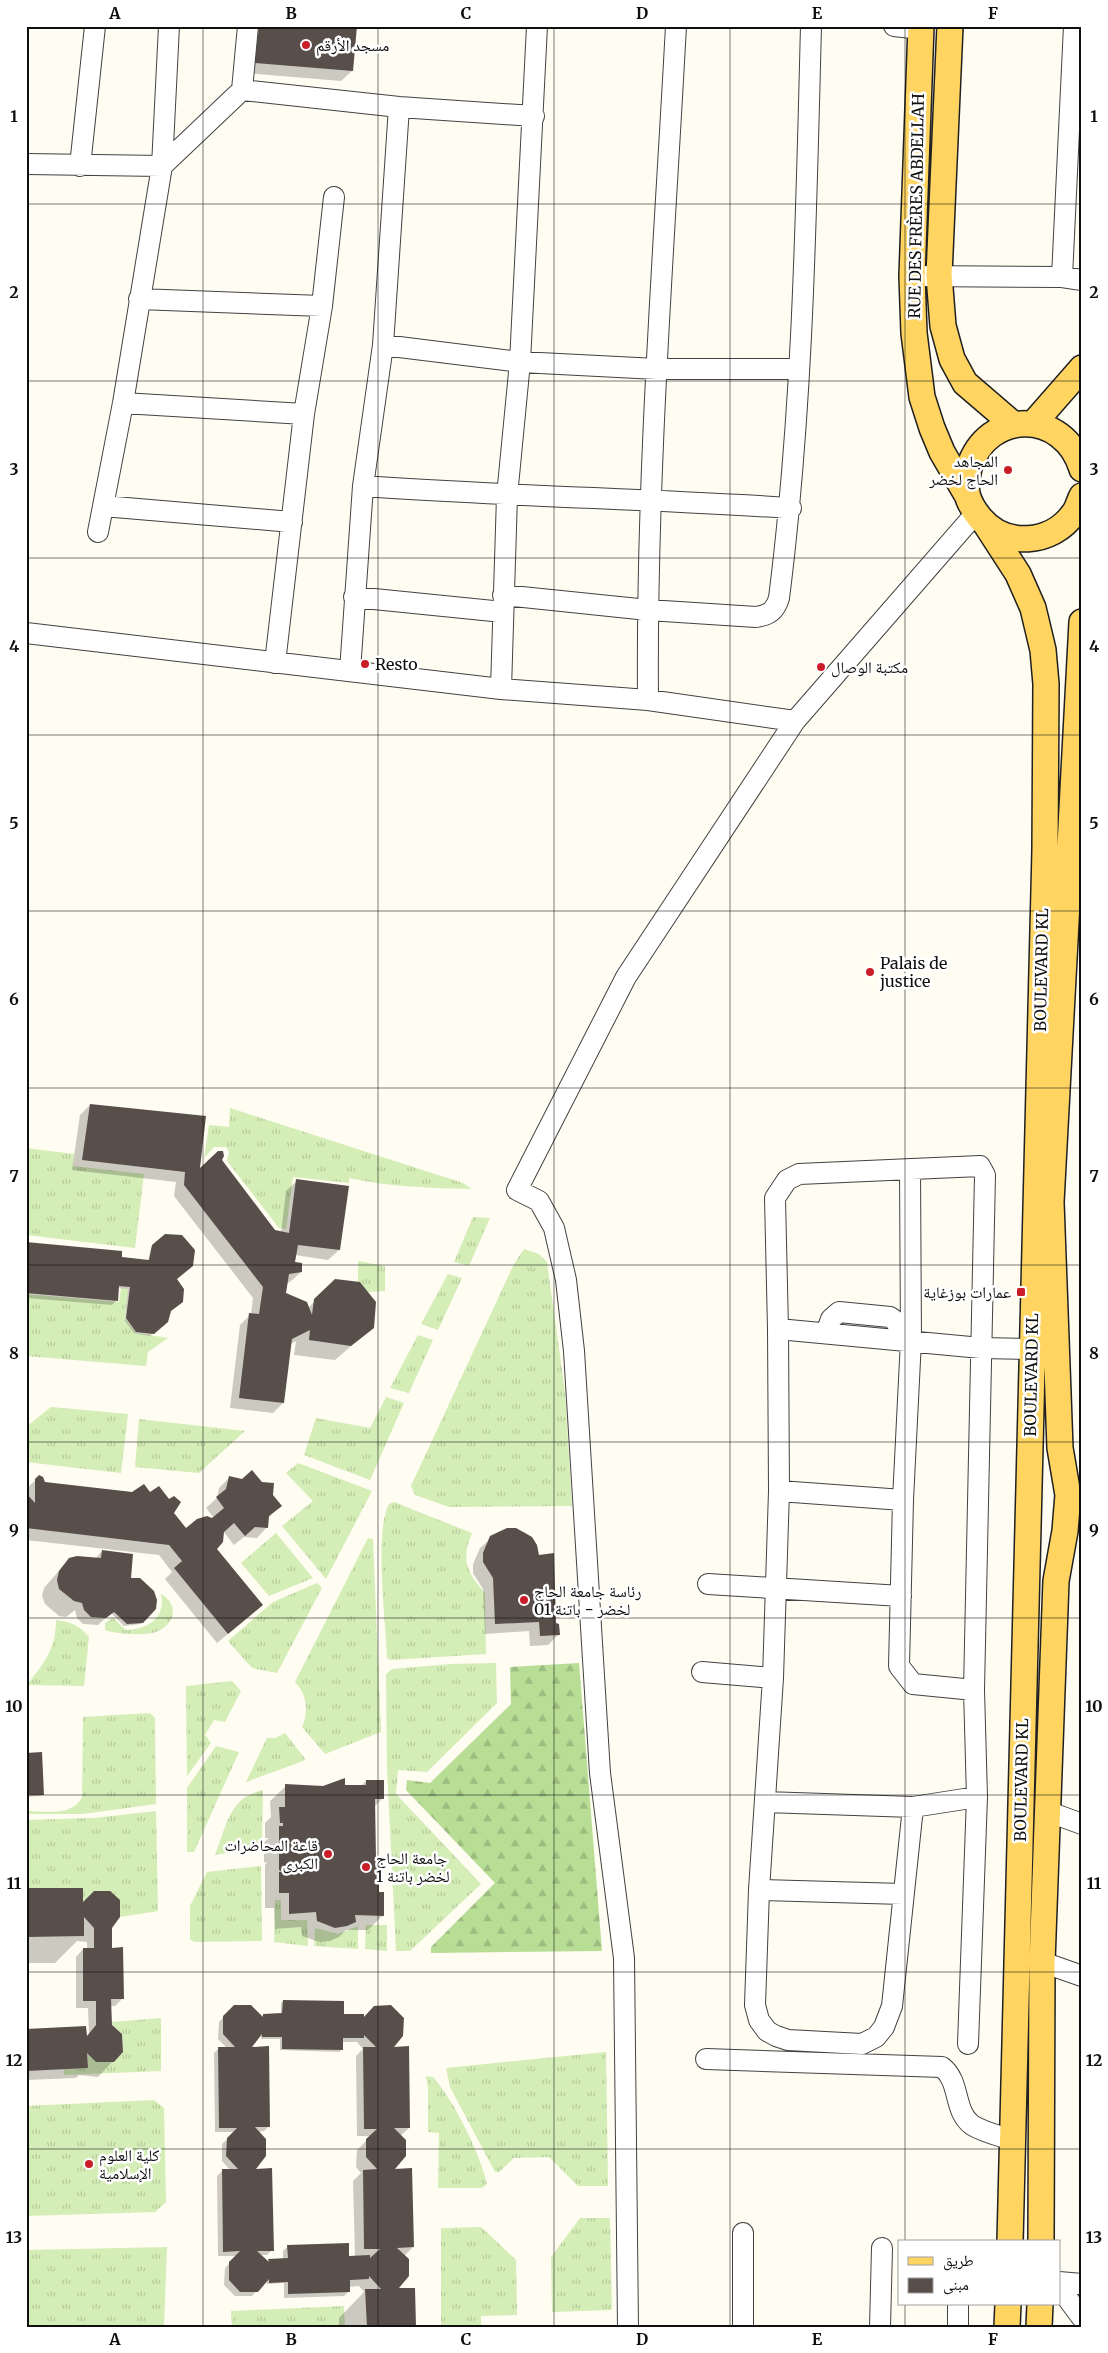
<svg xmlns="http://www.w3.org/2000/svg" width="1108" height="2353" font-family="Merriweather,'Noto Naskh Arabic',serif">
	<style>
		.grass { fill: url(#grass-tufts) }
		.forest { fill: url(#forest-firs) }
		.shadow { fill: #0003; fill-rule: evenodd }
		.building { fill: #584f4a; fill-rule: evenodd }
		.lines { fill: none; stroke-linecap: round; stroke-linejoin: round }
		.minor-casing { stroke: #424242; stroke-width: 22 }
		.major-casing { stroke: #202020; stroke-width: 28 }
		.minor { stroke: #fff; stroke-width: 20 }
		.major { stroke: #ffd461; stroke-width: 25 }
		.grid { fill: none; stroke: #0f0f0f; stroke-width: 1; stroke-opacity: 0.55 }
		.poi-dot { fill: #c91d2a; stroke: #fff; stroke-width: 2 }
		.labels { text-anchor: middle; stroke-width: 5; stroke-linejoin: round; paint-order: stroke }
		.poi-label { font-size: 16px; fill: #0f0f0f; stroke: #fff; text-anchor: start }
		.street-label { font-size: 16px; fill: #0f0f0f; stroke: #fff }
		.neatline { fill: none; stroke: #0f0f0f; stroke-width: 2 }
		.grid-label { font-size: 16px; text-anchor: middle; font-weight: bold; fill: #0f0f0f }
	</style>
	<defs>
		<pattern id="grass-tufts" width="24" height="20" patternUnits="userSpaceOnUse" patternTransform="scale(1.25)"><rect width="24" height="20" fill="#d5edb7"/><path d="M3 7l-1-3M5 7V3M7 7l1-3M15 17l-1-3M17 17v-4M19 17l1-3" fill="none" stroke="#b6ca9c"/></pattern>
		<pattern id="forest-firs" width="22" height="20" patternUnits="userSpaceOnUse" patternTransform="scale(1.25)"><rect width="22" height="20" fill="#b8de96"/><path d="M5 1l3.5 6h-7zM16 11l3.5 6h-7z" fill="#9dbd80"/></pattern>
	</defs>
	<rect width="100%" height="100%" fill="#fffcf1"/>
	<!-- grass -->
	<path class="grass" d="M230,1108L463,1183L472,1189C431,1188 390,1187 349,1178V1183L293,1177L286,1229L279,1228L227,1161L229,1152L226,1147H214L204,1158L209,1125L229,1127Z
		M26,1148L74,1154L73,1166L144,1174L135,1248L26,1235Z
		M473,1217L490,1218L469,1266L454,1262Z
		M524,1249L539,1254L547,1262L565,1392L572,1506L449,1507L415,1495L411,1486L514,1264Z
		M358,1261L385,1266V1291L368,1292L358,1282Z
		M448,1274L462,1278L438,1330L421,1324Z
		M121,1288L128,1289L125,1319L136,1333L168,1338L148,1352L146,1366L26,1356V1294L119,1302Z
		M418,1335L433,1340L409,1393L390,1388Z
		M386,1397L404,1403L370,1480L304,1455L316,1418L370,1428Z
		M51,1407L128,1414L121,1473L26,1462V1427Z
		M139,1419L245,1431L199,1473L135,1467Z
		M298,1463L372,1491L326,1579L282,1526L313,1501L286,1473Z
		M394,1502L472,1533C461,1559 466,1572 485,1593L486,1654L391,1660L387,1658C386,1623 374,1531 389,1504Z
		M276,1533L313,1578L269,1596L241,1563Z
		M368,1538L373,1539L381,1732L325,1754L302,1727C309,1711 307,1695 295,1682Z
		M317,1583L322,1588L277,1673L252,1668L228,1641L273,1602Z
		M161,1594C179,1604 176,1624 156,1632C145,1636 116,1634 105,1630V1623L113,1618L126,1630C149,1629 166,1618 161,1594Z
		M56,1620C71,1622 79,1625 89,1637L84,1686L27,1685C44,1663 56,1649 56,1620Z
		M496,1663L497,1703L427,1772L398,1770L396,1794L481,1884L410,1951H396L387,1769L386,1674L392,1669L451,1664Z
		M232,1681L241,1691L225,1722L214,1720L205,1735L211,1743L187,1776L186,1686Z
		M150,1713L155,1718L156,1804L83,1814H26V1811C46,1811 72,1817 82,1797L83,1717Z
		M285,1733L306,1760L246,1782L267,1738H275Z
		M216,1746L239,1752L194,1852H187V1788Z
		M263,1790L262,1847L215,1855C226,1827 229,1797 263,1790Z
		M156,1811L158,1911L120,1917V1900L83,1902V1888H26V1820L94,1818Z
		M261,1866L262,1941L194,1942L190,1939V1906L207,1872Z
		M275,1900H281V1920H307L308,1946L274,1942Z
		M366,1925H387V1951L365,1949Z
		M358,1926V1949L314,1946L315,1928L338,1934Z
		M161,2018V2071L64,2075V2069L88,2068L87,2053L96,2062H114L123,2052L122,2034L112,2025V2022Z
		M606,2052L608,2186H578L549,2157L514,2158L499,2172H495L450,2087L446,2068Z
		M426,2076L433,2077C453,2099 480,2153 487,2184L482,2188H438L439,2133L428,2132V2087Z
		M154,2100L164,2108L166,2202L155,2212L26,2216V2106Z
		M580,2218H610L612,2310L552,2312L551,2257Z
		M481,2227L516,2260L517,2315L481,2316V2327H441V2228Z
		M167,2247L164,2327H26V2250Z
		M344,2306L345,2327H232L231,2311Z"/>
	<!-- forest -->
	<path class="forest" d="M579,1663L602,1951L431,1953V1947L495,1883L406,1790L407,1780L430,1783L511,1704L510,1667Z"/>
	<!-- shadow -->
	<path class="shadow" d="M250,26H356L352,71L341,81L246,73Z
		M90,1105L198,1171L221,1160L274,1231L281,1233L286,1191L297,1181L339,1250L328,1260L295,1255L294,1263L301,1272L290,1282L287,1283L285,1294L308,1308L335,1281L372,1328L335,1360L294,1355L296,1341L290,1344L283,1403L273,1413L230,1408L240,1325L251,1314L253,1298L174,1196L176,1182L72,1170L80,1115Z
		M165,1235L176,1279L165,1324L150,1336L134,1333L125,1321L128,1289L118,1288L117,1300L112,1305L26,1298V1244L148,1261L151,1248Z
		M39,1477L44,1483L150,1494L172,1513L185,1529L214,1518L206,1508L217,1498L219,1488L230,1477L272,1496L280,1506L268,1518L267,1527L257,1538L244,1537L234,1545L223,1531L215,1548L251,1615L217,1643L165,1579L172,1572L159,1555L26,1540V1489Z
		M507,1529L524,1532L531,1537L558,1635L548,1645L530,1646L529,1631L485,1634L483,1589L473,1573V1564L480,1548L498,1532Z
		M102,1551L130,1579L155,1609L140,1624L124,1626L111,1613L98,1625L83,1624L77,1618L75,1610L66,1617L59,1616L45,1604L42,1596L44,1588L69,1559H95Z
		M26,1754L43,1794L41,1796L26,1797Z
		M366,1781L383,1798L374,1807V1860L383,1915L368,1930H346L339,1937L330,1941L319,1942L302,1936L301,1927L275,1929L274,1908H265V1865L267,1863L264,1862V1842L269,1838H265V1823L271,1817L270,1801L286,1786H361Z
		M26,1890L82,1905L111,1927V1949L122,1999L115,2006H110L113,2061L98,2077L79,2075L76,2078L26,2080V2030L85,2038L89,2034L88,2008H76V1957L83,1949H87V1942L77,1941L55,1963H26Z
		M283,2001L363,2020L391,2048L409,2128L400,2136L393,2170L413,2247L404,2256L396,2290L414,2327H339V2318L364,2292L359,2286L349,2287V2291L344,2296L284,2298V2283L267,2284V2279L252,2296H235L224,2285L225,2268L237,2256H218L217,2176L222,2171L230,2170L222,2161V2144L235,2132H215L214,2053L219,2048H227L218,2039L219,2022L234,2006L261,2017L263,2015H281V2003ZM261,2034V2039H280V2050L340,2052L342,2042H357L363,2049L356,2056L357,2136H371L357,2150L356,2167L361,2173L353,2181L355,2257L288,2246L283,2251V2260H269L267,2262L260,2255H267L272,2250L253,2170L257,2132L264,2131L269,2126L249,2048Z"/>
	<!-- building -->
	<path class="building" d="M259,26H357L353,71L255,63Z
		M90,1104L206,1116L200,1168L218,1151H223L224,1156L222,1160L275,1230L289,1233L296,1179L349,1186L340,1250L298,1245L295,1262L302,1263V1272L289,1274L286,1293L307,1302L312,1315L314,1299L335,1279L360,1282L376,1302L374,1328L351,1346L309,1340L310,1330L292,1339L284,1403L239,1398L249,1313L259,1314L263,1287L184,1185L185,1172L82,1160Z
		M165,1234L182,1235L195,1250L193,1266L177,1279L184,1289L183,1302L171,1311L168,1322L154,1334L136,1332L126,1318L130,1287L119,1286L118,1301L26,1293V1242L122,1251V1257L149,1260L152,1245Z
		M252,1470L262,1482L274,1483L273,1495L282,1506L269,1516L268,1528L255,1527L245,1536L234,1523L224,1532L223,1542L217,1549L263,1605L228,1634L174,1568L182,1561L169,1545L26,1528V1493L35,1503V1479L39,1475L43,1477L45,1482L132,1492L144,1484L150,1492L159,1486L169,1499L174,1496L181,1502L174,1513L186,1528L197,1519L207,1516L212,1518L224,1508L216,1497L226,1489L229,1476L242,1479Z
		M507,1528H516L532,1537L537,1545L539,1555L554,1553L556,1623L559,1624L560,1635L540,1636L539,1622L495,1624L493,1578L483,1562V1553L490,1536Z
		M102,1550L133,1554L131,1578H140L154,1591L157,1600L156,1609L143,1623L127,1624L114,1612L106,1618L91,1617L84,1610L82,1603L74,1601L59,1589L57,1580L59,1571L69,1558L77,1556L101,1558Z
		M42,1752L44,1795H26V1753Z
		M345,1778V1785H366V1780H384V1799H375L376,1859H379V1892H384V1916L355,1915L356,1922L347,1926L335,1928L317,1921L316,1912L289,1914V1893H279V1872H282L279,1870V1849H282L279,1847V1826H283V1823H280L279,1807H285V1784L323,1786Z
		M26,1888H83V1902L94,1891H110L120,1900V1917L112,1928V1948L123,1947L124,1999H111L112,2025L122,2034L123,2052L114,2062H96L87,2053L88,2068L26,2071V2029L86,2026L87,2036L96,2025V2001H83V1948H94V1928L84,1917V1936L26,1937Z
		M283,2000L344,2001V2014H364V2017L374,2006L391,2005L404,2018L403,2036L394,2047L409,2046L410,2128H394L406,2140V2156L395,2169L412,2168L414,2247L397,2248L409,2259V2276L399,2288H415L416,2327H367L365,2289H381L369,2276V2279L350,2280V2292L288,2294V2282L269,2283V2279L258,2292H240L229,2280V2262L240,2251L223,2252L222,2169H238L226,2156L227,2138L237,2128H219L218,2047H235L223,2034V2016L234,2005H251L263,2017V2014L282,2013ZM262,2034V2037H282V2049L343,2050V2038H364V2035L376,2047H363L364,2129H377L366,2139V2157L377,2169L363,2170L364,2249H380L370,2258V2255L349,2256V2243L287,2245L288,2258L268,2259L269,2262L257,2251H274L272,2168L256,2169L266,2156V2139L255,2127H270L269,2046L252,2047Z"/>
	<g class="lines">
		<!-- minor casing -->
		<g class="minor-casing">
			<path id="minor" d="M894,26L921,29
				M242,90L399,107L534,116
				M26,164L162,166L242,90L248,26
				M80,166L95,26
				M912,276L1062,277L1082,280
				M1062,277L1074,26
				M139,299L322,306
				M383,345L520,362L657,369H798
				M123,403L304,414
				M363,486C506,496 648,499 791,508
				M103,506L292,522
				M98,532L123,403L162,166L169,26
				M503,595L648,610L756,617C769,615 775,611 779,598C803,409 806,217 811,26
				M354,597L503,612
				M26,633L501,689L648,700L795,721
				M275,663L304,414L322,306L334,197
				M350,671L363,486L383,345L399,107
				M501,689L507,496L520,362L537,26
				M648,700C646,476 664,250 676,26
				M910,1169L911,1340L903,1500L899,1666L913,1684L974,1690
				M778,1329L981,1348L1032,1349
				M826,1333L831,1319L839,1312L890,1317C900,1323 899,1329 898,1340
				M779,1491L903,1500
				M708,1584L901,1596
				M702,1672L773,1678
				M765,1802L913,1807L977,1797
				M913,1807L892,2006L884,2027L876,2037L862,2044L788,2040L776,2036L767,2031L759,2020L755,2005L759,1890L773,1678L779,1491L778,1329L775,1198L787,1180L799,1174L980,1166L985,1175L974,1690L977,1797L968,2044
				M1049,1812L1082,1824
				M759,1890L903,1894
				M1042,1962L1082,1976
				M706,2059L942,2067C961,2082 953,2111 972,2125C983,2132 1000,2136 1012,2140
				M743,2233V2327
				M1059,2282L1082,2284
				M1059,2287L1082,2318
				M628,2327L624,1958L600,1773L574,1351L566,1280L554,1228L539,1201L517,1190L626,977L795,721L976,513
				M880,2327L882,2248
				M958,2327V2304"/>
		</g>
		<!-- major casing -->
		<g class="major-casing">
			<path id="major" d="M921,26L912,276L914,333L922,397L932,428L942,452L967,495
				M950,26L939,275L943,326L952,359L965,383L1014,425
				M1033,424L1082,368
				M1082,469C1064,409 987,409 969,468C967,476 966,487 967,494C969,502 975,512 980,518C1005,548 1052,545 1074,513C1078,508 1079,501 1082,496
				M985,523L1018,574L1033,608L1043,650L1046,684L1045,850L1010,2242
				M1041,2242L1042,1962L1056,1581L1065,1531L1068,1495L1060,1448L1051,1202L1082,622
				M1007,2327L1008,2304
				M1039,2327L1040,2304"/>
		</g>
		<!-- minor -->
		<use href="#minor" class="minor"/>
		<!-- major -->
		<use href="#major" class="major"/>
	</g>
	<!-- grid -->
	<path class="grid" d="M203,26V2327M378,26V2327M554,26V2327M730,26V2327M905,26V2242M26,204H1082M26,381H1082M26,558H1082M26,735H1082M26,911H1082M26,1088H1082M26,1265H1082M26,1442H1082M26,1618H1082M26,1795H1082M26,1972H1082M26,2149H1082M905,2304V2327"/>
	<!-- markers -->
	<g class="poi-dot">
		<circle cx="306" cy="45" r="5"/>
		<circle cx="1008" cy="470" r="5"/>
		<circle cx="365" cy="664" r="5"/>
		<circle cx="821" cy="667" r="5"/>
		<circle cx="870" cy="972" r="5"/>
		<rect x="1016" y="1287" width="10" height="10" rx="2.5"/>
		<circle cx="524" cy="1600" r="5"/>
		<circle cx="328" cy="1854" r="5"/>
		<circle cx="366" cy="1867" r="5"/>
		<circle cx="89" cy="2164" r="5"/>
	</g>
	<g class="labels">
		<!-- poi labels -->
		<g class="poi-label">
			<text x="316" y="51">مسجد الأرقم</text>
			<text x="998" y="467" text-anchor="end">المجاهد<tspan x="998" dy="18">الحاج لخضر</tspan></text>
			<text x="375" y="670">Resto</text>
			<text x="831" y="673">مكتبة الوصال</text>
			<text x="880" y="969">Palais de<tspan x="880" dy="18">justice</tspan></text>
			<text x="1011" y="1298" text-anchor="end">عمارات بوزغاية</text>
			<text x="534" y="1597">رئاسة جامعة الحاج<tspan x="534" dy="18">لخضر - باتنة 01</tspan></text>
			<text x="318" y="1851" text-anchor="end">قاعة المحاضرات<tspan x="318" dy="18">الكبرى</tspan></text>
			<text x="376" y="1864">جامعة الحاج<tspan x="376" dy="18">لخضر باتنة 1</tspan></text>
			<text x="99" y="2161">كلية العلوم<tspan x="99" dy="18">الإسلامية</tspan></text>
		</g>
		<!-- street labels -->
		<g class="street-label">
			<text transform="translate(916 206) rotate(-89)" y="6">RUE DES FRÈRES ABDELLAH</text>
			<text transform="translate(1041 970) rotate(-89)" y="6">BOULEVARD KL</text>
			<text transform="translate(1031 1375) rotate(-89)" y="6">BOULEVARD KL</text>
			<text transform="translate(1021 1780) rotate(-89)" y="6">BOULEVARD KL</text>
		</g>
	</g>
	<!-- border -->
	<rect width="1108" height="2353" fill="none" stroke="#ffffff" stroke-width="55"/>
	<!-- legend -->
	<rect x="898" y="2240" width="162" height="65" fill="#ffffff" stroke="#9f9f9f"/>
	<rect x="908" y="2257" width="25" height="8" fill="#ffd461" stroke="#9f9f9f"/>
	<text x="943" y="2266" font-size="15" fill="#0f0f0f">طريق</text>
	<rect x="908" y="2278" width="25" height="15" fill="#584f4a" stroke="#9f9f9f"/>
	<text x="943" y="2290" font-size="15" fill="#0f0f0f">مبنى</text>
	<rect x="28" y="28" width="1052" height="2298" class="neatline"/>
	<g class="grid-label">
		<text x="115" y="19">A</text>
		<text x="291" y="19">B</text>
		<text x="466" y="19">C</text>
		<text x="642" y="19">D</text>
		<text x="817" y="19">E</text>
		<text x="993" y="19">F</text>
		<text x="14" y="122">1</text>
		<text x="1094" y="122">1</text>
		<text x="14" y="298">2</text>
		<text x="1094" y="298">2</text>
		<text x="14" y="475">3</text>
		<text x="1094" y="475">3</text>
		<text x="14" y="652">4</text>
		<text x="1094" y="652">4</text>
		<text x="14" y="829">5</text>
		<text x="1094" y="829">5</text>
		<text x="14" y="1005">6</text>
		<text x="1094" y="1005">6</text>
		<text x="14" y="1182">7</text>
		<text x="1094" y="1182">7</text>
		<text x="14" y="1359">8</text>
		<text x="1094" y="1359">8</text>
		<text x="14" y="1536">9</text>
		<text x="1094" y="1536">9</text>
		<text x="14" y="1712">10</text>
		<text x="1094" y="1712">10</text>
		<text x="14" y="1889">11</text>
		<text x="1094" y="1889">11</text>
		<text x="14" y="2066">12</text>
		<text x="1094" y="2066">12</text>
		<text x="14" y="2243">13</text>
		<text x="1094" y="2243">13</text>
		<text x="115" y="2345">A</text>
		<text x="291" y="2345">B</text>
		<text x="466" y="2345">C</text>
		<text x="642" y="2345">D</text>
		<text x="817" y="2345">E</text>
		<text x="993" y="2345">F</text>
	</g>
</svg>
